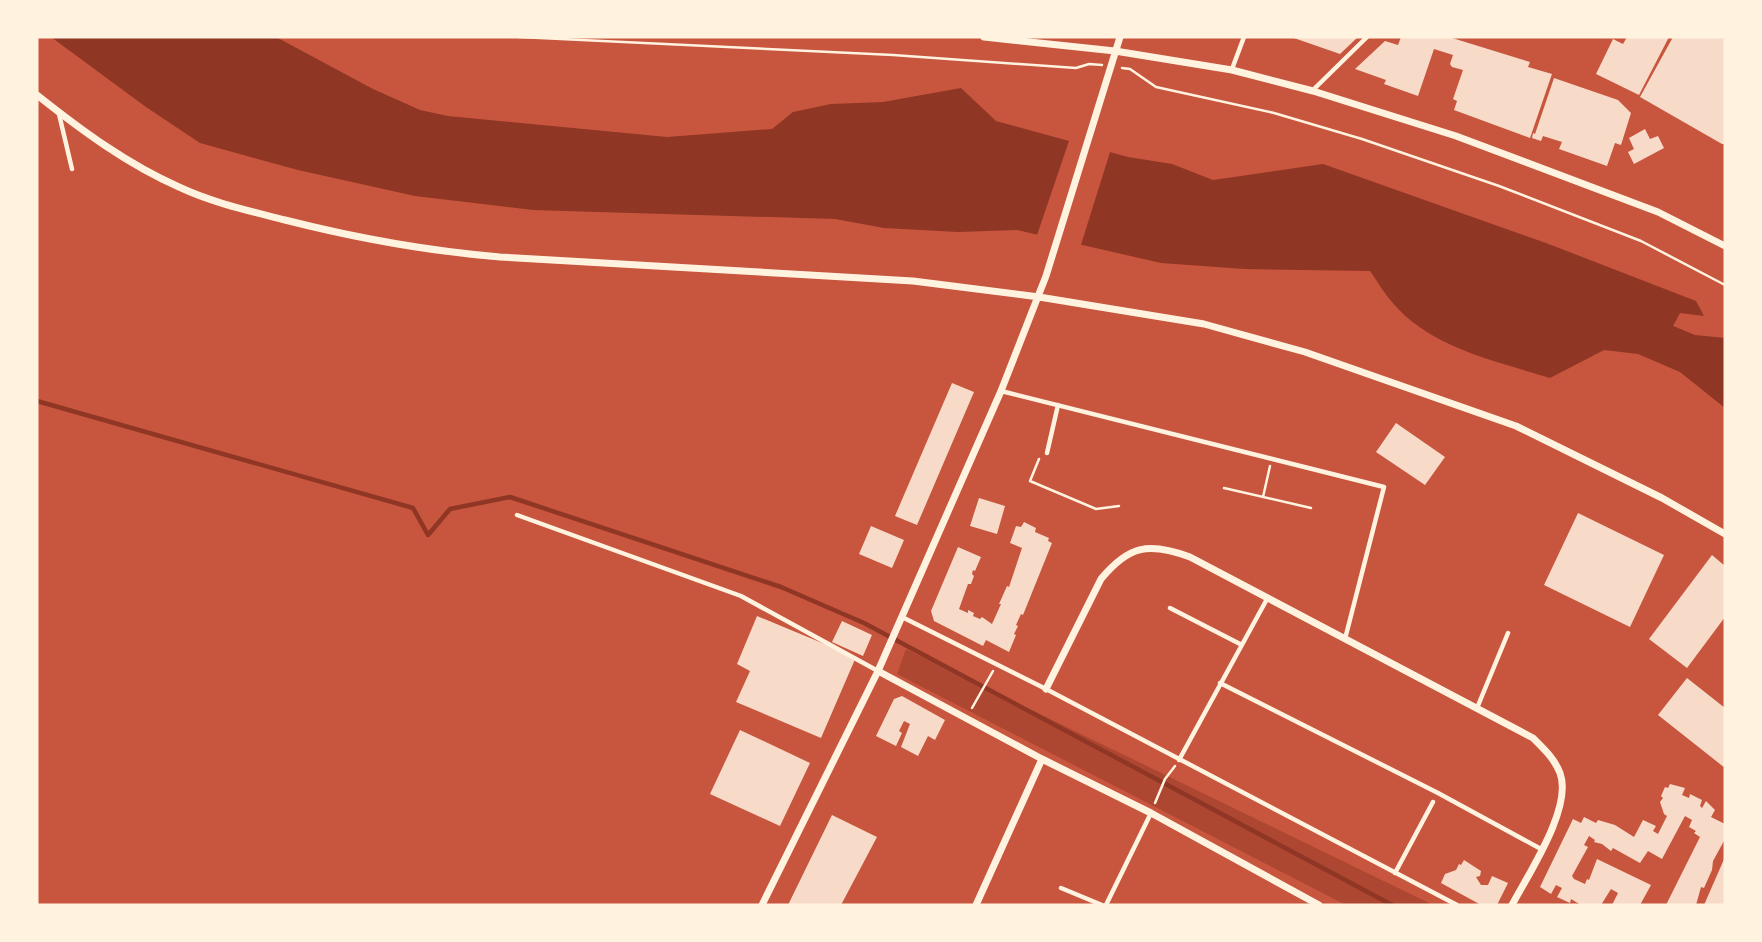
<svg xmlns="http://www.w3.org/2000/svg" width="1762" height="942" font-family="Merriweather,serif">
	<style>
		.green { fill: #ae4732 }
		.water { fill: #8f3625 }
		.pier { fill: #c8553d }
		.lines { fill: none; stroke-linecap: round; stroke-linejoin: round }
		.stream { stroke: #8f3625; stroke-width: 4.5 }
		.building { fill: #f7dbc8 }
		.path { stroke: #fff3e0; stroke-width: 2.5 }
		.service { stroke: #fff3e0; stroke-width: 4.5 }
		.minor { stroke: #fff3e0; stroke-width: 7 }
	</style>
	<rect width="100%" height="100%" fill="#c8553d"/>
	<!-- green -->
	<path class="green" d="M906,649L1433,905H1346L897,674Z"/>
	<!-- water -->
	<path class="water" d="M51,37H276L373,89L420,110L448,116L667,137L772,129L793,112L831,104L883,102L961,88L996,121L1128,157L1172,164L1213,180L1323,164L1546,243L1696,301L1704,316L1680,313L1673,326L1695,335L1725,338V408L1680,372L1638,354L1604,350L1550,378C1496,361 1430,348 1392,302C1384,293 1377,281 1370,271L1245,269L1161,263L1017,230L958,232L884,228L835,219L533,210L415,196L298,170L200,143L146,107Z"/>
	<!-- pier -->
	<path class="pier" d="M1070,138L1111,149L1080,248L1036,238Z"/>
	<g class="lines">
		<!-- stream -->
		<path class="stream" d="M37,401L413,508L428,535L450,509L510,497L781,587L864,623L1392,905"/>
	</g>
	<!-- building -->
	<path class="building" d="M1291,37H1358L1340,54Z
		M1401,37H1449L1530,62L1528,67L1552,74L1530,138L1454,110L1457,101L1453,99L1463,70L1452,67L1450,64L1453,55L1434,49L1418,96L1384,84L1386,80L1355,69L1385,41L1398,45Z
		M1627,37H1669L1639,95L1596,74L1613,39L1623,44Z
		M1673,37H1724L1725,39V144H1722L1640,97Z
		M1554,78L1618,100L1631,113L1621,145L1615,143L1607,166L1559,149L1562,142L1543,136L1541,141L1532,138L1533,133L1535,134Z
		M1645,129L1650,139L1658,136L1664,148L1634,164L1628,152L1634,149L1629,138Z
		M952,383L974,392L917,525L895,516Z
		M1396,423L1445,457L1425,485L1376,452Z
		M979,498L1005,506L997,534L970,526Z
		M1578,513L1664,555L1630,627L1544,585Z
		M1024,522L1036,528L1035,532L1049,538L1048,541L1052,543L1023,615L1021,614L1016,625L1018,626L1014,634L1016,635L1009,652L986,640L983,646L934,621L931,611L958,547L981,557L975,571L973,570L972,574L974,576L971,584H968L959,609L968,613V610L974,613L973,616L980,619L982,617L992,624L1001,604H999L1007,586L1009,587L1022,548L1010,543L1016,526L1021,527Z
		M871,526L904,540L892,568L859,554Z
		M1712,555L1725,566V617L1687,668L1649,639Z
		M757,616L856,657L821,738L736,702L750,671L737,664Z
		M842,621L872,635L863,656L832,642Z
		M1687,678L1725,708V768L1658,715Z
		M902,696L945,720L935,740L928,736L918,756L901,747L910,724L904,721L899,731L902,733L896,746L876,736L894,699Z
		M740,730L810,763L780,826L710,794Z
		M1670,784L1685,788L1682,795L1689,798L1690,794L1702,800L1700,806L1702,808L1706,801L1715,810L1711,817L1725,824V839L1713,861L1712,870L1704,888L1701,887L1696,905H1666L1700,837L1694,833L1696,831L1689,827L1692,820L1685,816L1662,859L1648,851L1640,863L1613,848L1611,851L1602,844L1594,842L1595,840L1589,836L1584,845L1588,847L1572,876L1574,879L1585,884L1587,879L1589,880L1597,859L1651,885L1640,905H1612L1618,893L1611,889L1601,905H1581L1571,899L1570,903L1557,897L1562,888L1556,885L1551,894L1540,887L1573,819L1581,823L1584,817L1596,823L1598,820L1615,825L1634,837L1643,820L1656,826L1653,831L1658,834L1667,816L1664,814L1660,802L1663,798L1661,796L1665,787L1668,788Z
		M832,815L877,837L841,905H788Z
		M1725,857V902L1724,905H1704Z
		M1464,860L1481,871L1480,876L1476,877L1481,885H1488L1492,876L1508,883L1497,905H1481L1441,883L1445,874L1456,870L1459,864L1461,865Z"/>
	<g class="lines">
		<!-- path -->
		<path class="path" d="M519,37L893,55L1076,68L1089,64L1102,65
			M1122,68L1130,69L1156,87L1274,113L1362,139L1499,186L1641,241L1725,285
			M1039,459L1030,481L1096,509L1119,506
			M1224,488L1311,508
			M1263,497L1270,466
			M972,708L993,671
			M1155,803L1165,779L1175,766"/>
		<!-- service -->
		<path class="service" d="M1232,69L1244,37
			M1313,90L1367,37
			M59,114L72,169
			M1001,391L1384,487L1345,639
			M1047,453L1058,405
			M517,515L741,596L878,671
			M1170,608L1242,645
			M902,617L1046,689L1457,905
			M1220,683L1438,793L1541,849
			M1477,708L1508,633
			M1179,760L1267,599
			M1395,873L1433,802
			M1061,888L1102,905
			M1106,905L1151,813"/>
		<!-- minor -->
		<path class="minor" d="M984,37L1115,51L1232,70L1313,91L1456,136L1658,212L1725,246
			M37,95C81,130 127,164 179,187C213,203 250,211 285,220C356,238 427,251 500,257L913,281L1039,297L1204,324L1305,352L1516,426L1662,498L1725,534
			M878,671L1042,759L1151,813L1319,905
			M1046,689L1101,579C1129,545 1149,542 1190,557L1533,738C1544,749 1554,758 1560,773C1573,807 1529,873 1512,905
			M762,905L878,671L1001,391L1046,276L1120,37
			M976,905L1042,759"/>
	</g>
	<!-- border -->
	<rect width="1762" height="942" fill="none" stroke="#fff3e0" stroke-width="77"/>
</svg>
